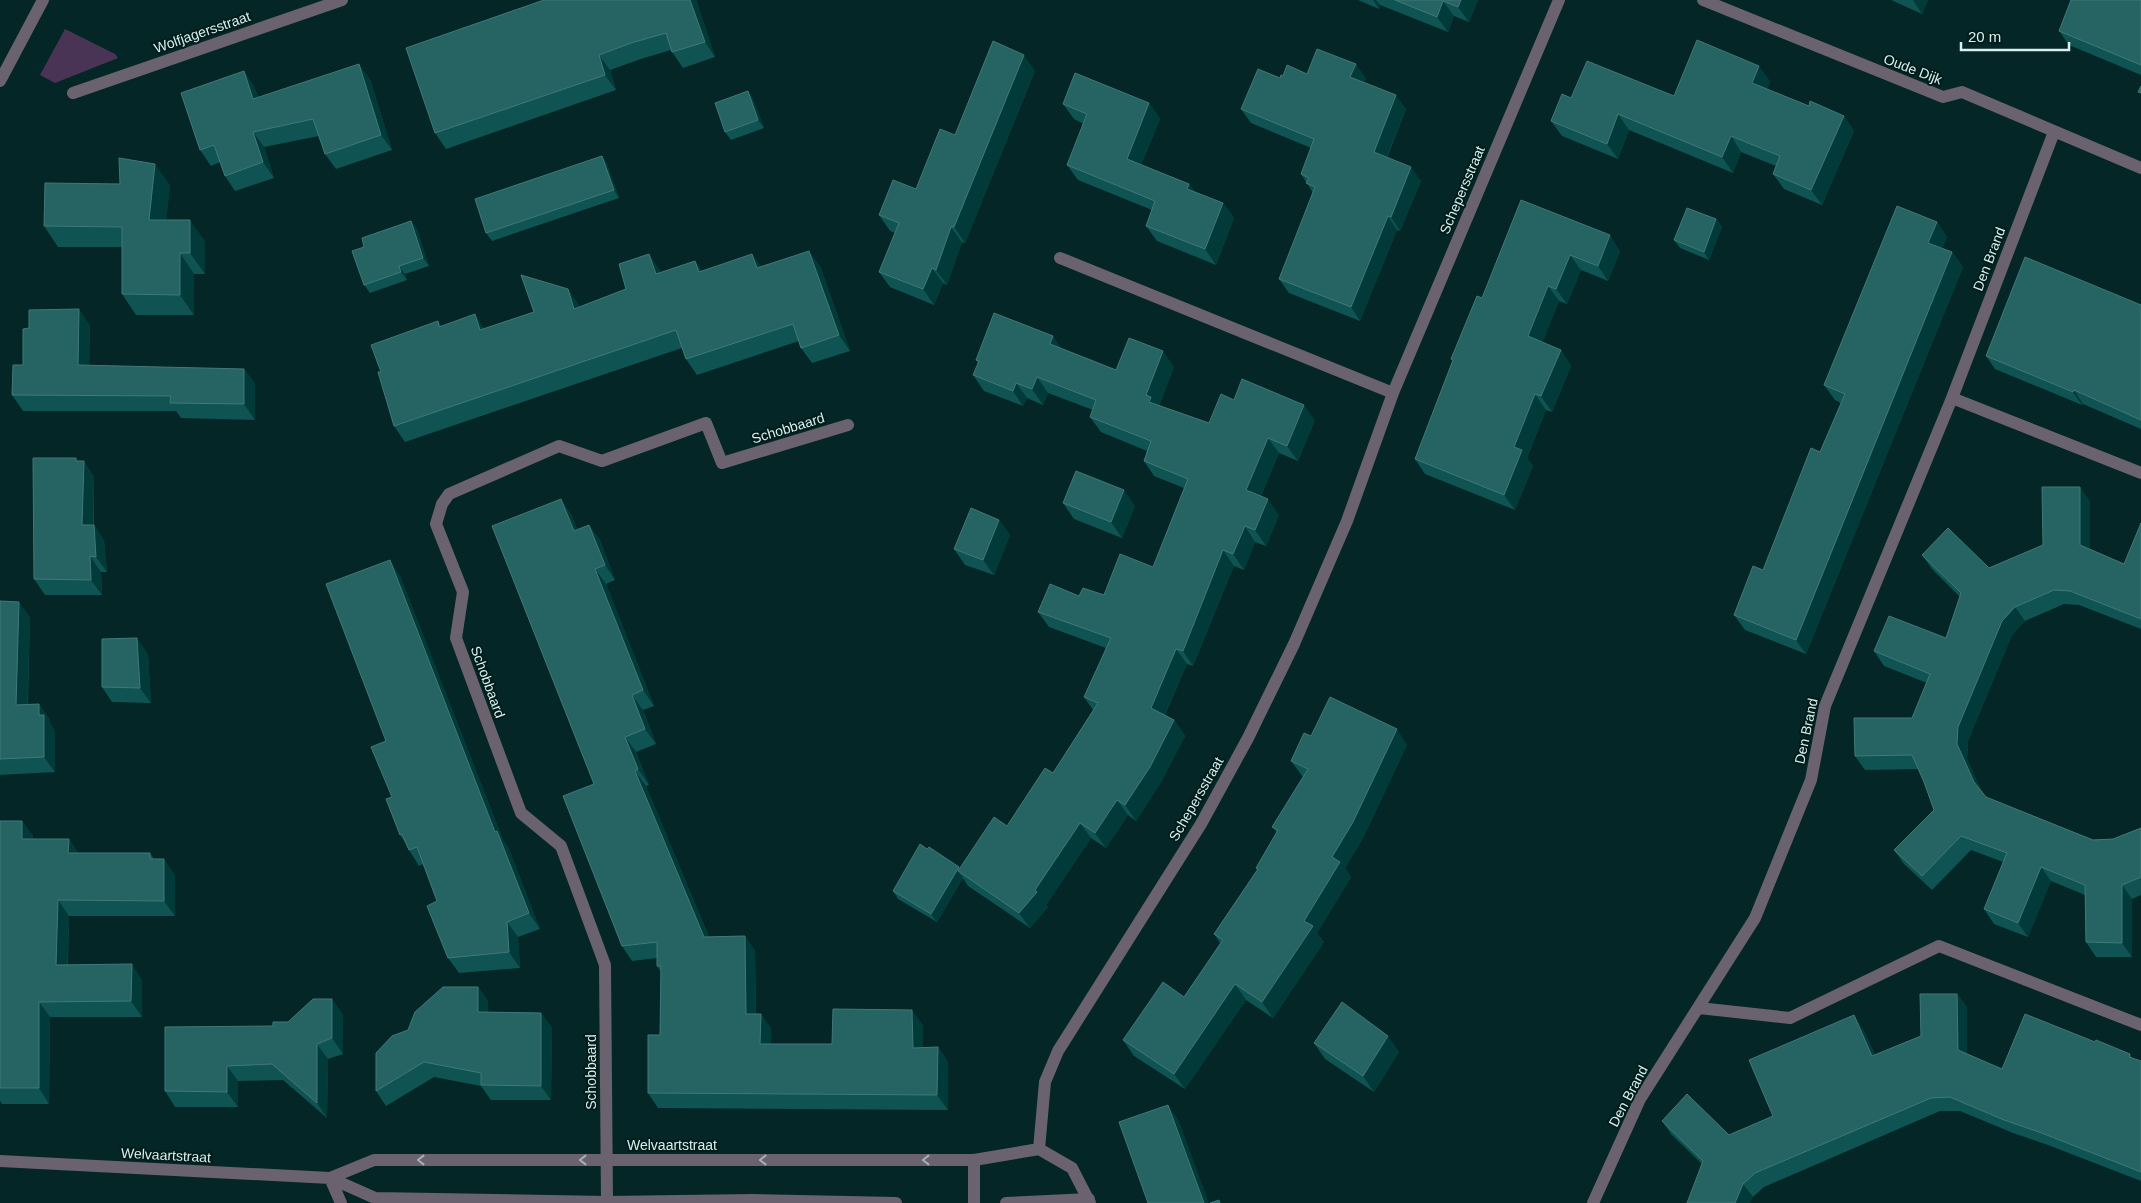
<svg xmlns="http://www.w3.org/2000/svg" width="2141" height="1203" font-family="Arial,sans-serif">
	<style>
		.green { fill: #4a3455 }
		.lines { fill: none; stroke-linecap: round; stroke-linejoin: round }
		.street { stroke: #6a626e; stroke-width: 12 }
		.wall { fill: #0f5352 }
		.shaded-wall { fill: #023a39 }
		.building { fill: #256462; stroke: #417978 }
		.oneway { stroke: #a6b0b4 }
		.labels { text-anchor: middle; stroke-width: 4; stroke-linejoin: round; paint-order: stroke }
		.street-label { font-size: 14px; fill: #d8efed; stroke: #001d1c }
	</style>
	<rect width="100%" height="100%" fill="#042626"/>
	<!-- green -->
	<path class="green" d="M65,29L115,54L118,58L55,83L40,75Z"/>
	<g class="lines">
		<!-- street -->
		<path class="street" d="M1703,0L1943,97L1962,92L2141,168
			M0,81L43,0
			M73,93L342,0
			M1060,258L1393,393
			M1952,398L2141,473
			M1699,1008L1790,1018L1939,946L2141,1025
			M1039,1149L1072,1168L1090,1203
			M0,1161L330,1178L375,1198L607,1202L752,1200L896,1203
			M330,1178L374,1160H974L1039,1149L1045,1082L1058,1051L1201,824L1248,738L1294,644L1347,521L1393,393L1559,0
			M330,1178L341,1203
			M607,1202L605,965L561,846L521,813L456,638L463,592L436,524L442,504L449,494L559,446L602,461L706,423L722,463L848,425
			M974,1203V1160
			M1006,1203L1089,1199
			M1593,1203L1640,1099L1755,918L1811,780L1825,706L1952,398L2054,132"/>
	</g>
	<!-- wall -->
	<path class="wall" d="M696,0L715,57L683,68L672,52L671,50L641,59L610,70L616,90L446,149L435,133Z
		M1358,0H1478L1469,22L1454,16L1448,32L1380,5L1379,9Z
		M1891,0H1928L1922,14Z
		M2141,0V75L2069,45L2059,31Z
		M1035,71L965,243L962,242L947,285L943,283L934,305L890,287L879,272L895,233L890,231L879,215L916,189L955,135Z
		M1307,74L1366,78L1364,82L1406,109L1387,158L1421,181L1400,231L1397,230L1360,321L1289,293L1279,279L1313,193L1301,174L1311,148L1251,123L1241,109L1280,78L1283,76Z
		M370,79L392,150L336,169L325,154L319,136L264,147L274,178L235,191L225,176L220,162L211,166L200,150L254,86L258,97Z
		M1770,81L1767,89L1809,106L1844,116L1854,131L1822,205L1784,189L1773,174L1776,166L1741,152L1733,173L1629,130L1618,159L1562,136L1551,121L1571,98L1674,96Z
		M748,91L753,99L764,128L731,140L725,132Z
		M1149,103L1160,119L1141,165L1189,184L1195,192L1223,203L1234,218L1216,265L1157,241L1146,226L1152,210L1078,180L1067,165L1084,124L1074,119L1063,104Z
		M602,156L607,164L619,198L492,241L486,233Z
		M170,185L166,220L205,241V274H194V315H136L122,294V247H58L44,226Z
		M1521,200L1620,251L1608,281L1581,270L1567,304L1559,301L1542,343L1561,350L1571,366L1552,412L1546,410L1527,458L1533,466L1515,510L1425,474L1415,459L1453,361L1451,359L1482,298Z
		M1716,219L1722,227L1709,260L1680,248L1674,240Z
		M411,221L417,229L429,266L405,274L407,280L370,293L364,285V247Z
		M1937,222L1947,237L1942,248L1952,252L1963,267L1806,654L1745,630L1734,615L1763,570L1820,452L1841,403L1835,400L1824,385Z
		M695,261L702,271L761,266H820L850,351L812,363L801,348L799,341L697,375L686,359L682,348L405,442L394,426L381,372L438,321L441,326L485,328L534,312L568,289L579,307L626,289L660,270L661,273Z
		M2141,305V429L2083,404L2082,405L1995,369L1986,356Z
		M90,325L89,366L244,369L255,384V420L181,418L176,411H23L12,395L23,365Z
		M1061,348L1116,370L1174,367L1159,406L1209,423L1234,400L1315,420L1298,461L1279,453L1261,496L1279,515L1266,546L1255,542L1244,570L1234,566L1193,666L1187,664L1165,715L1174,720L1185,736L1161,782L1136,821L1128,815L1106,848L1091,838L1046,905L1048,907L1030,928L968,886L963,878L937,922L898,899L893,891L927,849L960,868L1007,826L1053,773L1093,710L1084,697L1106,648L1049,627L1038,612L1079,596L1104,595L1153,567L1184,488L1154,476L1144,461L1147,451L1101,432L1090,417L1093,410L1048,393L1043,405L1027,398L1023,406L984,391L973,375L978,363L976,360Z
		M76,458L78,461H84L94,477V525L104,541L107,572H101L102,595H45L34,579Z
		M2090,501V549L2124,564L2141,523V629L2079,605L2064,604L2025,621L2012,635L1968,741L1967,759L1981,790L1986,797L2093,840L2113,839L2141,828V895L2132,899V957H2096L2086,942L2085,895L2051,881L2028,937L1994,924L1984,909L2003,862L1971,850L1932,890L1904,864L1894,850L1934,810L1924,782L1919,769L1865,770L1855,756L1912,718L1927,683L1884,666L1874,651L1946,638L1960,597L1932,569L1922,555L1989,568L2043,545Z
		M1063,503L1135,506L1122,538L1074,519Z
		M571,514L577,529L589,525L600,540L615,580L606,584L654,706L643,710L656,744L636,752L649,785L646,786L709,937L745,936L755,951L756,1014H761L771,1029V1044H832L923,1025V1048L938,1047L948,1062V1110L658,1108L648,1093L660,1035L661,972L657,966V958L632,961L622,946L594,784Z
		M999,520L1010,535L994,575L965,565L954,549Z
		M400,576L503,840L508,847L540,929L518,937L520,968L459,973L448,958L437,901L423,864L419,866L409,850L406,844L400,835L386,741Z
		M0,601L30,617L28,705L39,704L50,720V723L55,731V772L0,775Z
		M148,654L151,703L112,702L102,687Z
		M1311,736L1407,745L1363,838L1345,868L1351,877L1317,933L1324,942L1273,1018L1246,1000L1185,1089L1134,1056L1123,1040L1184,997L1220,943L1214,934L1257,870L1256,868L1277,833L1272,827L1303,777L1291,761Z
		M0,821H22L33,836V839H69L78,853H150L154,859L175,875V916H69L68,965L142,980V1017H50L49,1104H2L0,1101Z
		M478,987L488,1001V1012L541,1013L552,1028L551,1100H491L481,1086L434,1077L386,1106L376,1091L408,1030Z
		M1957,994L1967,1007V1054L2002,1069L2095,1042L2130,1054L2132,1058L2141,1061V1181L2048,1145L2013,1133L1960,1111H1940L1764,1187L1753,1197L1702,1164L1671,1134L1662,1121L1729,1135L1773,1116L1863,1029L1875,1055L1921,1036Z
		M343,1014V1054L328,1059L327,1118L283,1080L238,1081V1107H175L165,1091L273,1026L288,1022Z
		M1314,1043L1399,1052L1374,1092L1325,1059Z"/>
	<!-- shaded-wall -->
	<path class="shaded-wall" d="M690,0H696L715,57L705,42Z
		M1373,0H1376L1380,5L1379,9Z
		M1461,0H1478L1469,22L1458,7Z
		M1913,0H1928L1922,14Z
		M1443,1L1454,16L1448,32L1437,17Z
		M599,55L610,70L616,90L605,75Z
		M1024,55L1035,71L965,243L954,227Z
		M359,64L370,79L392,150L381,135Z
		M1356,64L1366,78L1360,91L1350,77Z
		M1759,66L1770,81L1763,99L1752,83Z
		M244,71L254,86L264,114L253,99Z
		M748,91L753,99L764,128L758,120Z
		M1396,95L1406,109L1383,166L1374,152Z
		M1149,103L1160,119L1137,175L1127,159Z
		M1618,114L1629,130L1618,159L1607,144Z
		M1844,116L1854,131L1822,205L1811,190Z
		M253,132L264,147L274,178L263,162Z
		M1731,136L1741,152L1733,173L1722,157Z
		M602,156L607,164L619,198L614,190Z
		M155,164L170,185L164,241L149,220Z
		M1411,167L1421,181L1400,231L1391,217Z
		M1189,184L1200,199L1187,189Z
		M1223,203L1234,218L1216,265L1205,249Z
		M1388,216L1397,230L1360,321L1351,307Z
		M1716,219L1722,227L1709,260L1704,252Z
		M190,220L205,241V274L190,253Z
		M411,221L417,229L429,266L423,258Z
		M1937,222L1947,237L1938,258L1928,243Z
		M951,227L962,242L947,285L936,270Z
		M1610,235L1620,251L1608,281L1598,266Z
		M809,251L820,266L850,351L839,335Z
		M1952,252L1963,267L1806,654L1796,640Z
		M180,253L194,274V315L180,295Z
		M649,254L660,270L667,290L656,274Z
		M752,254L763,269L757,268Z
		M1570,255L1581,270L1567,304L1556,289Z
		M695,261L706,276L699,272Z
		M399,266L405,274L407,280L401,272Z
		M932,268L943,283L934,305L923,289Z
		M1548,286L1559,301L1539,352L1528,336Z
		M568,289L579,305L585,324L574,309Z
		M79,309L90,325L89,381L78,365Z
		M475,314L485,330H480Z
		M1053,336L1064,352L1050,344Z
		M1561,350L1571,366L1552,412L1541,396Z
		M1163,351L1174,367L1158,408L1149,402L1146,395Z
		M244,369L255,384V420L244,404Z
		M1037,377L1048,393L1043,405L1032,389Z
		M1016,383L1027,398L1023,406L1013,391Z
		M2074,390L2083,404L2082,405L2073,392Z
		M1535,394L1546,410L1527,458L1533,466L1515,510L1504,495L1514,447Z
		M1304,405L1315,420L1298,461L1287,446Z
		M1268,438L1279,453L1257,506L1246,490Z
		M76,458L83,468L84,461L94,477L93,540L82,525Z
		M2080,487L2090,501V559L2080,545Z
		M1124,490L1135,506L1122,538L1111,522Z
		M561,499L571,514L584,546L574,531Z
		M1268,499L1279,515L1266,546L1255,530Z
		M999,520L1010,535L994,575L983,560Z
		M94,525L104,541L107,572L96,557Z
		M589,525L600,540L615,580L605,565Z
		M1245,526L1255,542L1244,570L1233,554Z
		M1223,550L1234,566L1193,666L1183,651Z
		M90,556L101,572L102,595L91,580Z
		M390,560L400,576L503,840L508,847L540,929L529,913L495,832Z
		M595,569L606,584L654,706L643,690Z
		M19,602L30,617L27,721L16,705Z
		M2015,607L2025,621L2012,635L1968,741L1967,759L1984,796L1974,782L1957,744L1958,727L2002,621Z
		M137,638L148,654L151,703L140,688Z
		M1176,649L1187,664L1161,723L1151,708Z
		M632,695L643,710L656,744L645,729Z
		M39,704L50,720V723L55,731V772L44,757L39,715Z
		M1174,720L1185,736L1161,782L1136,821L1125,805Z
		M1397,729L1407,745L1363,838L1345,868L1351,877L1317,933L1324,942L1273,1018L1262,1002L1304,921L1332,857Z
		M625,737L636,752L649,785L638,769Z
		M635,771L646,786L715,952L704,937Z
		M1117,800L1128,815L1106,848L1095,833Z
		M22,821L33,836V854L22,839Z
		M1080,823L1091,838L1046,905L1048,907L1030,928L1019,913Z
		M69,839L80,855L68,853Z
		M164,859L175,875V916L164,901Z
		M959,867L965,875L958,871L963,878L937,922L931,914Z
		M2041,867L2051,881L2028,937L2018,923Z
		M2122,885L2132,899V957L2122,943Z
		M58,900L69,916L67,980L56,965Z
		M507,922L518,937L520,968L509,952Z
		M745,936L755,951L756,1029L746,1014Z
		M132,964L142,980V1017L131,1001Z
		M1235,984L1246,1000L1185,1089L1174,1074Z
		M478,987L488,1001L489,1027L478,1012Z
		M1957,994L1967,1007V1064L1958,1050Z
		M332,999L343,1014V1054L332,1038Z
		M39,1002L50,1017L49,1104L39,1088Z
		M912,1010L923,1025V1063L913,1048Z
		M541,1013L552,1028L551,1100L541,1086Z
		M761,1014L771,1029V1059L760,1044Z
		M1854,1015L1863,1029L1881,1070L1872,1056Z
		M1388,1036L1399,1052L1374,1092L1363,1076Z
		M317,1044L328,1059L327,1118L317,1103Z
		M938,1047L948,1062V1110L937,1095Z
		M227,1066L238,1081V1107L227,1092Z
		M1168,1105L1179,1121L1209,1203H1204Z
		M1743,1184L1753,1197L1750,1203H1735Z"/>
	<!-- building -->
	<path class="building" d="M544,0H690L705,42L672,52L666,33L631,43L599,55L605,75L435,133L406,48Z
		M1395,0H1461L1458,7L1443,1L1437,17Z
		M2071,0H2141V65L2059,31Z
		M1697,40L1759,66L1752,83L1809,106L1810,101L1844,116L1811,190L1773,174L1780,156L1731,136L1722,157L1618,114L1607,144L1551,121L1562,94L1571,98L1587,61L1674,96Z
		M993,41L1024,55L954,227H951L936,270L932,268L923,289L879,272L899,223L879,215L893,180L916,189L940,129L955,135Z
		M1317,49L1356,64L1350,77L1396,95L1374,152L1411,167L1391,217L1388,216L1351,307L1279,279L1315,187L1306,183L1309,178L1301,174L1314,139L1241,109L1258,69L1280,78L1281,75L1283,76L1287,65L1307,74Z
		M359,64L381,135L325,154L313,119L253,132L263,162L225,176L214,145L200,150L181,93L244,71L253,99Z
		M1075,73L1149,103L1127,159L1189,184L1187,189L1223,203L1205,249L1146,226L1155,201L1067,165L1087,114L1063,104Z
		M2141,86V93L2138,92Z
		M748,91L758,120L725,132L715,103Z
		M602,156L614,190L486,233L475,199Z
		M119,158L155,164L149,220H190V253H180V295L122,294V227L44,226L45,183L120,184Z
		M1521,200L1610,235L1598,266L1570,255L1556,289L1548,286L1528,336L1561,350L1541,396L1535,394L1514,447L1522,450L1504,495L1415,459L1453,360L1451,359L1477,296L1482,298Z
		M1897,206L1937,222L1928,243L1952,252L1796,640L1734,615L1753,566L1763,570L1811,448L1820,452L1845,394L1824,385Z
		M1687,208L1716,219L1704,252L1674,240Z
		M411,221L423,258L399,266L401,272L364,285L352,251L364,247L362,238Z
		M809,251L839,335L801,348L793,324L686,359L676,330L394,426L378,372H381L371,345L438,321L439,327L475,314L480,330L534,312L521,275L568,289L574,309L626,289L619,264L649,254L656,274L695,261L699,272L752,254L757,268Z
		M2025,257L2141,305V420L2074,390L2073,392L1986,356Z
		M79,309L78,365L244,369V404L170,403L171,396L12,395L13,365H23V329L29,328V310Z
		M994,313L1053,336L1050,344L1116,370L1129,338L1163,351L1146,395L1151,397L1149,402L1209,423L1221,394L1234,400L1242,379L1304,405L1287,446L1268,438L1246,490L1268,499L1255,530L1245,526L1233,554L1223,550L1183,651L1176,649L1151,708L1174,720L1150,767L1125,805L1117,800L1095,833L1080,823L1035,890L1037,892L1019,913L958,871L994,817L1007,826L1045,768L1053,773L1098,703L1084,697L1111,638L1038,612L1050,584L1079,596L1083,588L1104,595L1120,554L1153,567L1188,479L1144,461L1151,441L1090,417L1096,400L1037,377L1032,389L1016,383L1013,391L973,375L979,361L976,360Z
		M33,458H76V461H84L82,525H94L96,557L90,556L91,580L34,579Z
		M1076,471L1124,490L1111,522L1063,503Z
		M2042,487H2080V545L2124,564L2141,523V619L2070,591L2054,590L2015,607L2002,621L1958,727L1957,744L1974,782L1986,797L2093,840L2113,839L2141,828V877L2122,885V943L2086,942L2085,885L2041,867L2018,923L1984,909L2007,853L1961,836L1922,876L1894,850L1934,810L1924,782L1912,755L1855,756L1854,718H1912L1930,674L1874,651L1889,616L1946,638L1961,593L1922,555L1948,528L1989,568L2043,545Z
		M561,499L574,531L589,525L605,565L595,569L643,690L632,695L645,729L625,737L638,769L635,771L704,937L745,936L746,1014H761L760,1044H832L833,1009L912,1010L913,1048L938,1047L937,1095L648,1093V1035H660L661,966H657V942L622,946L563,796L594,784L492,526Z
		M971,508L999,520L983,560L954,549Z
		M390,560L495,832L497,831L529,913L507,922L509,952L448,958L427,906L437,901L417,847L409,850L402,834L400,835L386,799L392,797L371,747L386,741L326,584Z
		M0,601L19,602L16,705L39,704V715H44V757L0,759Z
		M137,638L140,688L102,687V639Z
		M1330,697L1397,729L1353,822L1332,857L1340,862L1304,921L1313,926L1262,1002L1235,984L1174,1074L1123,1040L1163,982L1184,997L1223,940L1214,934L1258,869L1256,868L1278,830L1272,827L1308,769L1291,761L1304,733L1311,736Z
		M0,821H22V839H69L68,853H150V859H164V901L58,900L56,965L132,964L131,1001L39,1002V1088H0Z
		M920,844L927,849L929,847L959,867L931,914L893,891Z
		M443,987H478V1012L541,1013V1086L481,1085V1073L424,1062L376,1091V1053L392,1036L408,1030L415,1012Z
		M1920,994H1957L1958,1050L2002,1069L2025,1014L2095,1042L2096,1040L2130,1054L2129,1057L2141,1061V1172L2039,1132L2004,1120L1950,1097L1931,1098L1755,1173L1743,1184L1735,1203H1687L1703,1161L1662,1121L1687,1094L1729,1135L1773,1116L1749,1060L1854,1015L1872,1056L1921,1036Z
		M313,999H332V1038L317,1044V1103L272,1064L227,1066V1092L165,1091V1027L273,1026V1022H288Z
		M1342,1002L1388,1036L1363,1076L1314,1043Z
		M1168,1105L1204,1203H1148L1119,1122Z
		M1219,1200L1220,1203H1210Z"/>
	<!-- one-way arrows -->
	<defs><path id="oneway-chevron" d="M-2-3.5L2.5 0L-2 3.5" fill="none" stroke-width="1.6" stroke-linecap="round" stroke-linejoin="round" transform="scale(1.25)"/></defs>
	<g class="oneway">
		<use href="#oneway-chevron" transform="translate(421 1160) rotate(-180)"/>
		<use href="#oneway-chevron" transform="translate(583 1160) rotate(-180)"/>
		<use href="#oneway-chevron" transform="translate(763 1160) rotate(180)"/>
		<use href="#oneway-chevron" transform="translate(926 1160) rotate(180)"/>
	</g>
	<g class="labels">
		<!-- street labels -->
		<g class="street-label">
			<text transform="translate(202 32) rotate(-19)" y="5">Wolfjagersstraat</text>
			<text transform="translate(1913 69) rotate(21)" y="5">Oude Dijk</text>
			<text transform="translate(1462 190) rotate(-67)" y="5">Schepersstraat</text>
			<text transform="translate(1989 259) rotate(-69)" y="5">Den Brand</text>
			<text transform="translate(788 428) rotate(-17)" y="5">Schobbaard</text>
			<text transform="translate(488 682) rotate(70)" y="5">Schobbaard</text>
			<text transform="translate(1806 731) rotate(-78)" y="5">Den Brand</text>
			<text transform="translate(1196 799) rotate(-60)" y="5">Schepersstraat</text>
			<text transform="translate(591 1072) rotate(-90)" y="5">Schobbaard</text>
			<text transform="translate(1628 1096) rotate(-62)" y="5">Den Brand</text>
			<text x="672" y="1150">Welvaartstraat</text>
			<text transform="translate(166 1155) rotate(3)" y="5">Welvaartstraat</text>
		</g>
	</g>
	<!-- scale -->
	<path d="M1961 42v8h108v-8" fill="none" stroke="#d8efed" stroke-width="2.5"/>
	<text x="1968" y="42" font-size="15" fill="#d8efed" stroke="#001d1c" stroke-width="4" paint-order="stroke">20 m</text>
</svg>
